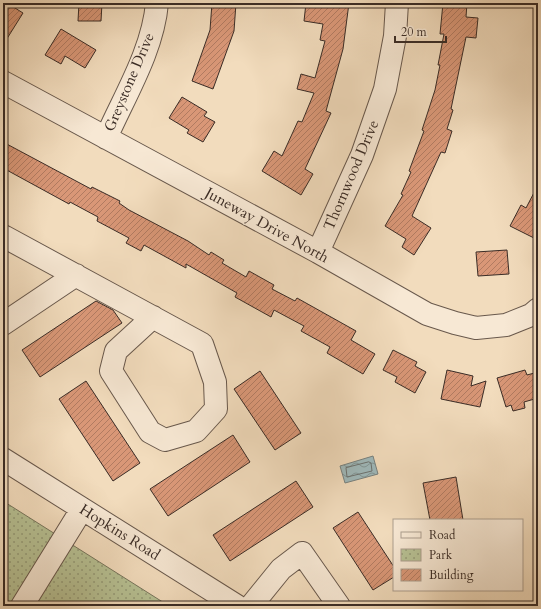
<svg xmlns="http://www.w3.org/2000/svg" width="541" height="609" font-family="Cardo,serif">
	<style>
		.park { fill: url(#park-dots); stroke: #78765d }
		.water { fill: url(#water-waves); stroke: #77817f }
		.lines { fill: none; stroke-linecap: round; stroke-linejoin: round }
		.shore { stroke: #6c7270; stroke-width: 1 }
		.building { fill: url(#building-hatch); stroke: #3a2c26 }
		.minor-casing { stroke: #68584c; stroke-width: 24 }
		.minor { stroke: #f7e8d4; stroke-width: 22 }
		.labels { text-anchor: middle; stroke-width: 3; stroke-linejoin: round; paint-order: stroke }
		.street-label { font-size: 15px; fill: #3a2c26; stroke: #f7e8d4 }
	</style>
	<defs>
		<pattern id="park-dots" width="8" height="8" patternUnits="userSpaceOnUse"><rect width="8" height="8" fill="#b7c194"/><path d="M2 2h.1M6 6h.1" fill="none" stroke="#969d79" stroke-width="1.8" stroke-linecap="round"/></pattern>
		<pattern id="water-waves" width="16" height="10" patternUnits="userSpaceOnUse"><rect width="16" height="10" fill="#9fb9bb"/><path d="M0 5q4-4 8 0t8 0" fill="none" stroke="#839798"/></pattern>
		<pattern id="building-hatch" width="6" height="6" patternUnits="userSpaceOnUse"><rect width="6" height="6" fill="#d99777"/><path d="M-1 1l2-2M0 6l6-6M5 7l2-2" fill="none" stroke="#b17b61"/></pattern>
	</defs>
	<rect width="100%" height="100%" fill="#f2dcbd"/>
	<filter id="stains"><feTurbulence type="fractalNoise" baseFrequency=".005" numOctaves="4"/><feColorMatrix values="0 0 0 0 .2 0 0 0 0 .09 0 0 0 0 .02 0 0 0 .5 -.17"/></filter>
	<radialGradient id="worn" r=".72"><stop offset=".6" stop-color="#630" stop-opacity="0"/><stop offset="1" stop-color="#630" stop-opacity=".3"/></radialGradient>
	<!-- park -->
	<path class="park" d="M3,501L169,606H3Z"/>
	<!-- water -->
	<path class="water" d="M373,456L378,474L345,483L340,466Z"/>
	<g class="lines">
		<!-- shore -->
		<path class="shore" d="M369,462L371,463L372,471L347,477L346,468Z"/>
	</g>
	<!-- building -->
	<path class="building" d="M3,3H7L23,13L3,45Z
		M79,3H102L101,21H78Z
		M212,3H236L234,31L213,89L192,81L210,30Z
		M306,3H349L343,49L326,111L331,113L305,169L313,174L301,195L262,171L274,151L282,156L298,121L302,122L314,93L297,89L301,74L315,78L325,41L320,40L323,24L304,21Z
		M443,3H467L466,17L478,18L476,38L466,37L451,109L453,110L447,129L452,131L445,153L441,152L412,216L431,228L414,255L402,247L406,239L385,226L403,195L401,194L411,172L409,171L424,131L422,130L435,90L440,65H438L444,34H440Z
		M61,29L96,50L85,68L65,56L61,64L45,55Z
		M182,97L207,112L204,116L215,122L203,142L187,133L189,130L169,118Z
		M3,142L91,189L92,187L120,201L119,203L129,210L188,241L209,255L211,252L224,260L222,263L246,277L249,271L274,285L272,289L295,301L297,298L356,331L351,340L375,354L363,374L327,353L330,347L301,331L304,326L274,310L271,317L235,297L237,293L186,264V268L144,245L141,251L126,243L129,238L97,221L98,217L70,202L69,204L3,168Z
		M538,185V230L534,238L510,226L521,205L526,208Z
		M507,250L509,274L478,276L476,252Z
		M96,301L113,310L122,323L40,377L22,350Z
		M393,350L417,362L415,366L426,372L415,393L395,382L397,377L383,370Z
		M447,370L473,376L471,386L486,381L480,407L441,399Z
		M525,370L527,375L538,372V398L524,402L525,408L513,411L511,405L506,407L497,378Z
		M260,371L301,433L275,450L234,389Z
		M86,381L140,463L113,481L59,399Z
		M233,435L250,462L168,516L150,489Z
		M456,477L463,520H430L423,483Z
		M296,481L313,507L230,561L213,535Z
		M358,512L394,567V577L373,590L333,528Z"/>
	<g class="lines">
		<!-- minor casing -->
		<g class="minor-casing">
			<path id="minor" d="M3,82L318,252L427,314L455,323L476,328L506,325L531,315L538,309
				M106,138C125,95 153,50 157,3
				M3,236L5,237C71,273 136,308 202,344L215,382L216,409L196,431L165,440L150,432L111,371L116,351L153,317
				M318,252L362,155L385,89L395,36L397,3
				M3,324L76,275
				M3,459L237,606
				M22,606L82,509
				M251,606L281,569L302,553L339,606"/>
		</g>
		<!-- minor -->
		<use href="#minor" class="minor"/>
	</g>
	<g class="labels">
		<!-- street labels -->
		<g class="street-label">
			<text transform="translate(129 82) rotate(-67)" y="5">Greystone Drive</text>
			<text transform="translate(351 175) rotate(-67)" y="5">Thornwood Drive</text>
			<text transform="translate(267 225) rotate(29)" y="5">Juneway Drive North</text>
			<text transform="translate(120 532) rotate(32)" y="5">Hopkins Road</text>
		</g>
	</g>
	<!-- margin -->
	<rect width="541" height="609" fill="none" stroke="#f2dcbd" stroke-width="16"/>
	<rect x="4" y="4" width="533" height="601" fill="none" stroke="#3a2c26" stroke-width="2"/>
	<rect x="8" y="8" width="525" height="593" fill="none" stroke="#3a2c26"/>
	<!-- legend -->
	<rect x="393" y="519" width="130" height="72" fill="#f7e8d4" stroke="#ab9d8e"/>
	<rect x="401" y="532" width="20" height="6" fill="#f7e8d4" stroke="#ab9d8e"/>
	<text x="429" y="539" font-size="12" fill="#3a2c26">Road</text>
	<rect x="401" y="549" width="20" height="12" fill="url(#park-dots)" stroke="#ab9d8e"/>
	<text x="429" y="559" font-size="12" fill="#3a2c26">Park</text>
	<rect x="401" y="569" width="20" height="12" fill="url(#building-hatch)" stroke="#ab9d8e"/>
	<text x="429" y="579" font-size="12" fill="#3a2c26">Building</text>
	<!-- scale -->
	<path d="M395 36v6h51v-6" fill="none" stroke="#3a2c26" stroke-width="2"/>
	<text x="401" y="36" font-size="12" fill="#3a2c26" stroke="#f7e8d4" stroke-width="3" paint-order="stroke">20 m</text>
	<rect width="100%" height="100%" filter="url(#stains)"/>
	<rect width="100%" height="100%" fill="url(#worn)"/>
</svg>
